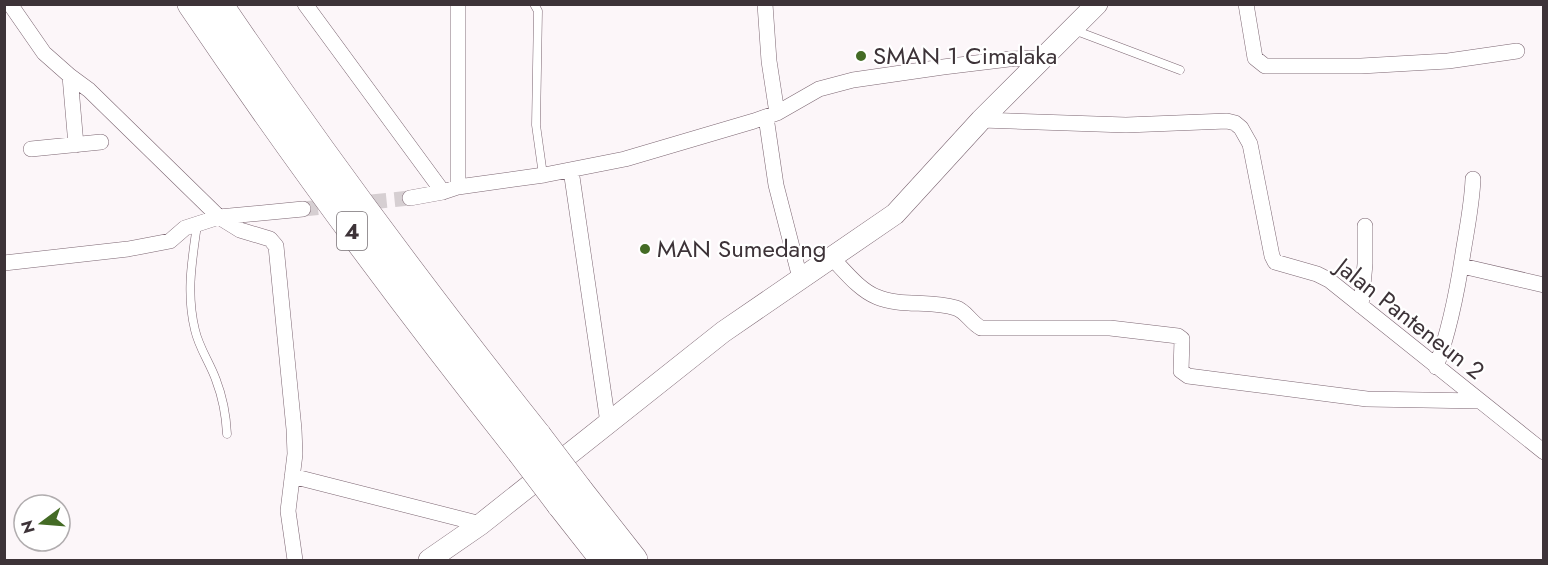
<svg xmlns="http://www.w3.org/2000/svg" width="1548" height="565" font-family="Jost,sans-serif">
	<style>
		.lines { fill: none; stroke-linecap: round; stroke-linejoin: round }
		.street-tunnel { stroke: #d6cfd2; stroke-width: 15; stroke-dasharray: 15 8; stroke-linecap: butt }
		.lane-casing { stroke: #7c6672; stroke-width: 9 }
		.street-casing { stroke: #7c6672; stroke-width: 16 }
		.secondary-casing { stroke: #7c6672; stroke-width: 22 }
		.highway-casing { stroke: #7c6672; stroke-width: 28 }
		.lane { stroke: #fff; stroke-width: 8 }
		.street { stroke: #fff; stroke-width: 15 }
		.secondary { stroke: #fff; stroke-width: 21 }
		.highway { stroke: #fff; stroke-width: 27 }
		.highway-bridge-casing { stroke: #7c6672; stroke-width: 28; stroke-linecap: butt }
		.highway-bridge { stroke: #fff; stroke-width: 27 }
		.poi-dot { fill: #446b25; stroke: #fff; stroke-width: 2 }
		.labels { text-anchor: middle; stroke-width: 4.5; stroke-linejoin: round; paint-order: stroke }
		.shield { fill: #fff; stroke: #777074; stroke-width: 1.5 }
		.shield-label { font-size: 22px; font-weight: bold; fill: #3d3338 }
		.poi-label { font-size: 24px; fill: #3d3338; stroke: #fff; text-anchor: start }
		.street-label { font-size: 24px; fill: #3d3338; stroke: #fff }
	</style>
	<rect width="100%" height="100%" fill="#fcf6f9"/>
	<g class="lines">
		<!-- street-tunnel -->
		<path class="street-tunnel" d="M303,209L410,198"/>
		<!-- lane casing -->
		<g class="lane-casing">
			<path id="lane" d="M534,4L538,11L536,125L543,175
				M1074,30L1180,70
				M197,225C192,261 186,293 195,330C199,348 210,363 216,380C223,398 226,415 227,434"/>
		</g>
		<!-- street casing -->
		<g class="street-casing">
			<path id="street" d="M10,4L44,53L70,76L76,145
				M305,4L443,192
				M458,4V187
				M765,4L769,61L777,113
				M1246,4L1255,58L1265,66H1361L1448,61L1517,51
				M70,76L89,90L219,217L240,230L270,239L276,246L294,429L295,454L288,511L295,560
				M766,117L776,185L800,278
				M981,120L1126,125L1227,121L1235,123L1241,128L1250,144L1272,256L1275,262L1317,274L1329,280L1544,452
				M31,149L101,142
				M571,170L608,423
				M410,198L443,192L458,187L544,175L625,159L754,121L777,113L819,89L853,80L943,67L1009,59L1043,58
				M831,257C844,270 859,290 877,297C901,307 930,300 956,308C966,311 971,323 981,328H1110L1178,336L1182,339L1181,371L1188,376L1367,399L1479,401
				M4,263L128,249L170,241L185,228L219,217L303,209
				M1462,266L1544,285
				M1361,306L1365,264V226
				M1436,367C1450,329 1457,293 1463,253C1467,228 1472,204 1473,179
				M292,476L481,524"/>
		</g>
		<!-- secondary casing -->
		<g class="secondary-casing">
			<path id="secondary" d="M429,560L481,524L723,332L895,214L981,120L1097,4"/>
		</g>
		<!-- highway casing -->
		<g class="highway-casing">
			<path id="highway" d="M191,4C295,158 405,306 520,451
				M219,4C320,153 427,296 538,436
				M579,490L634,560
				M560,504L604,560"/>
		</g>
		<!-- lane -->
		<use href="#lane" class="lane"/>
		<!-- street -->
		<use href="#street" class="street"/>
		<!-- secondary -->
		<use href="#secondary" class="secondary"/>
		<!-- highway -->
		<use href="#highway" class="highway"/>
		<!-- highway-bridge casing -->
		<g class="highway-bridge-casing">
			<path id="highway-bridge" d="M538,436L579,490
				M520,451L560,504"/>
		</g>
		<!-- highway-bridge -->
		<use href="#highway-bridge" class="highway-bridge"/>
	</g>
	<!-- markers -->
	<g class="poi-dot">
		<circle cx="861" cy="56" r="6"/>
		<circle cx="645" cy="249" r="6"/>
	</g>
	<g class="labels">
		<!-- shield labels -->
		<rect class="shield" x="337" y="212" width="30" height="38" rx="4.5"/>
		<g class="shield-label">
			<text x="352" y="239">4</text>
		</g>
		<!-- poi labels -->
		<g class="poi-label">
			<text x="873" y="64">SMAN 1 Cimalaka</text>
			<text x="657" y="257">MAN Sumedang</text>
		</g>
		<!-- street labels -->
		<g class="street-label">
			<text transform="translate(1410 319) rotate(38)" y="8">Jalan Panteneun 2</text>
		</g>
	</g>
	<!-- border -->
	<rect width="1548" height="565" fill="none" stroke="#3d3338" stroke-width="12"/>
	<!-- north arrow -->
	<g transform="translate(42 523) rotate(254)"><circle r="28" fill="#ffffff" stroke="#b1adaf" stroke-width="1.5"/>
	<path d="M0-4.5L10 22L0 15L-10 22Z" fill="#446b25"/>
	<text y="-9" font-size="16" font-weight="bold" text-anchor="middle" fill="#3d3338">N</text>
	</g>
</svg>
